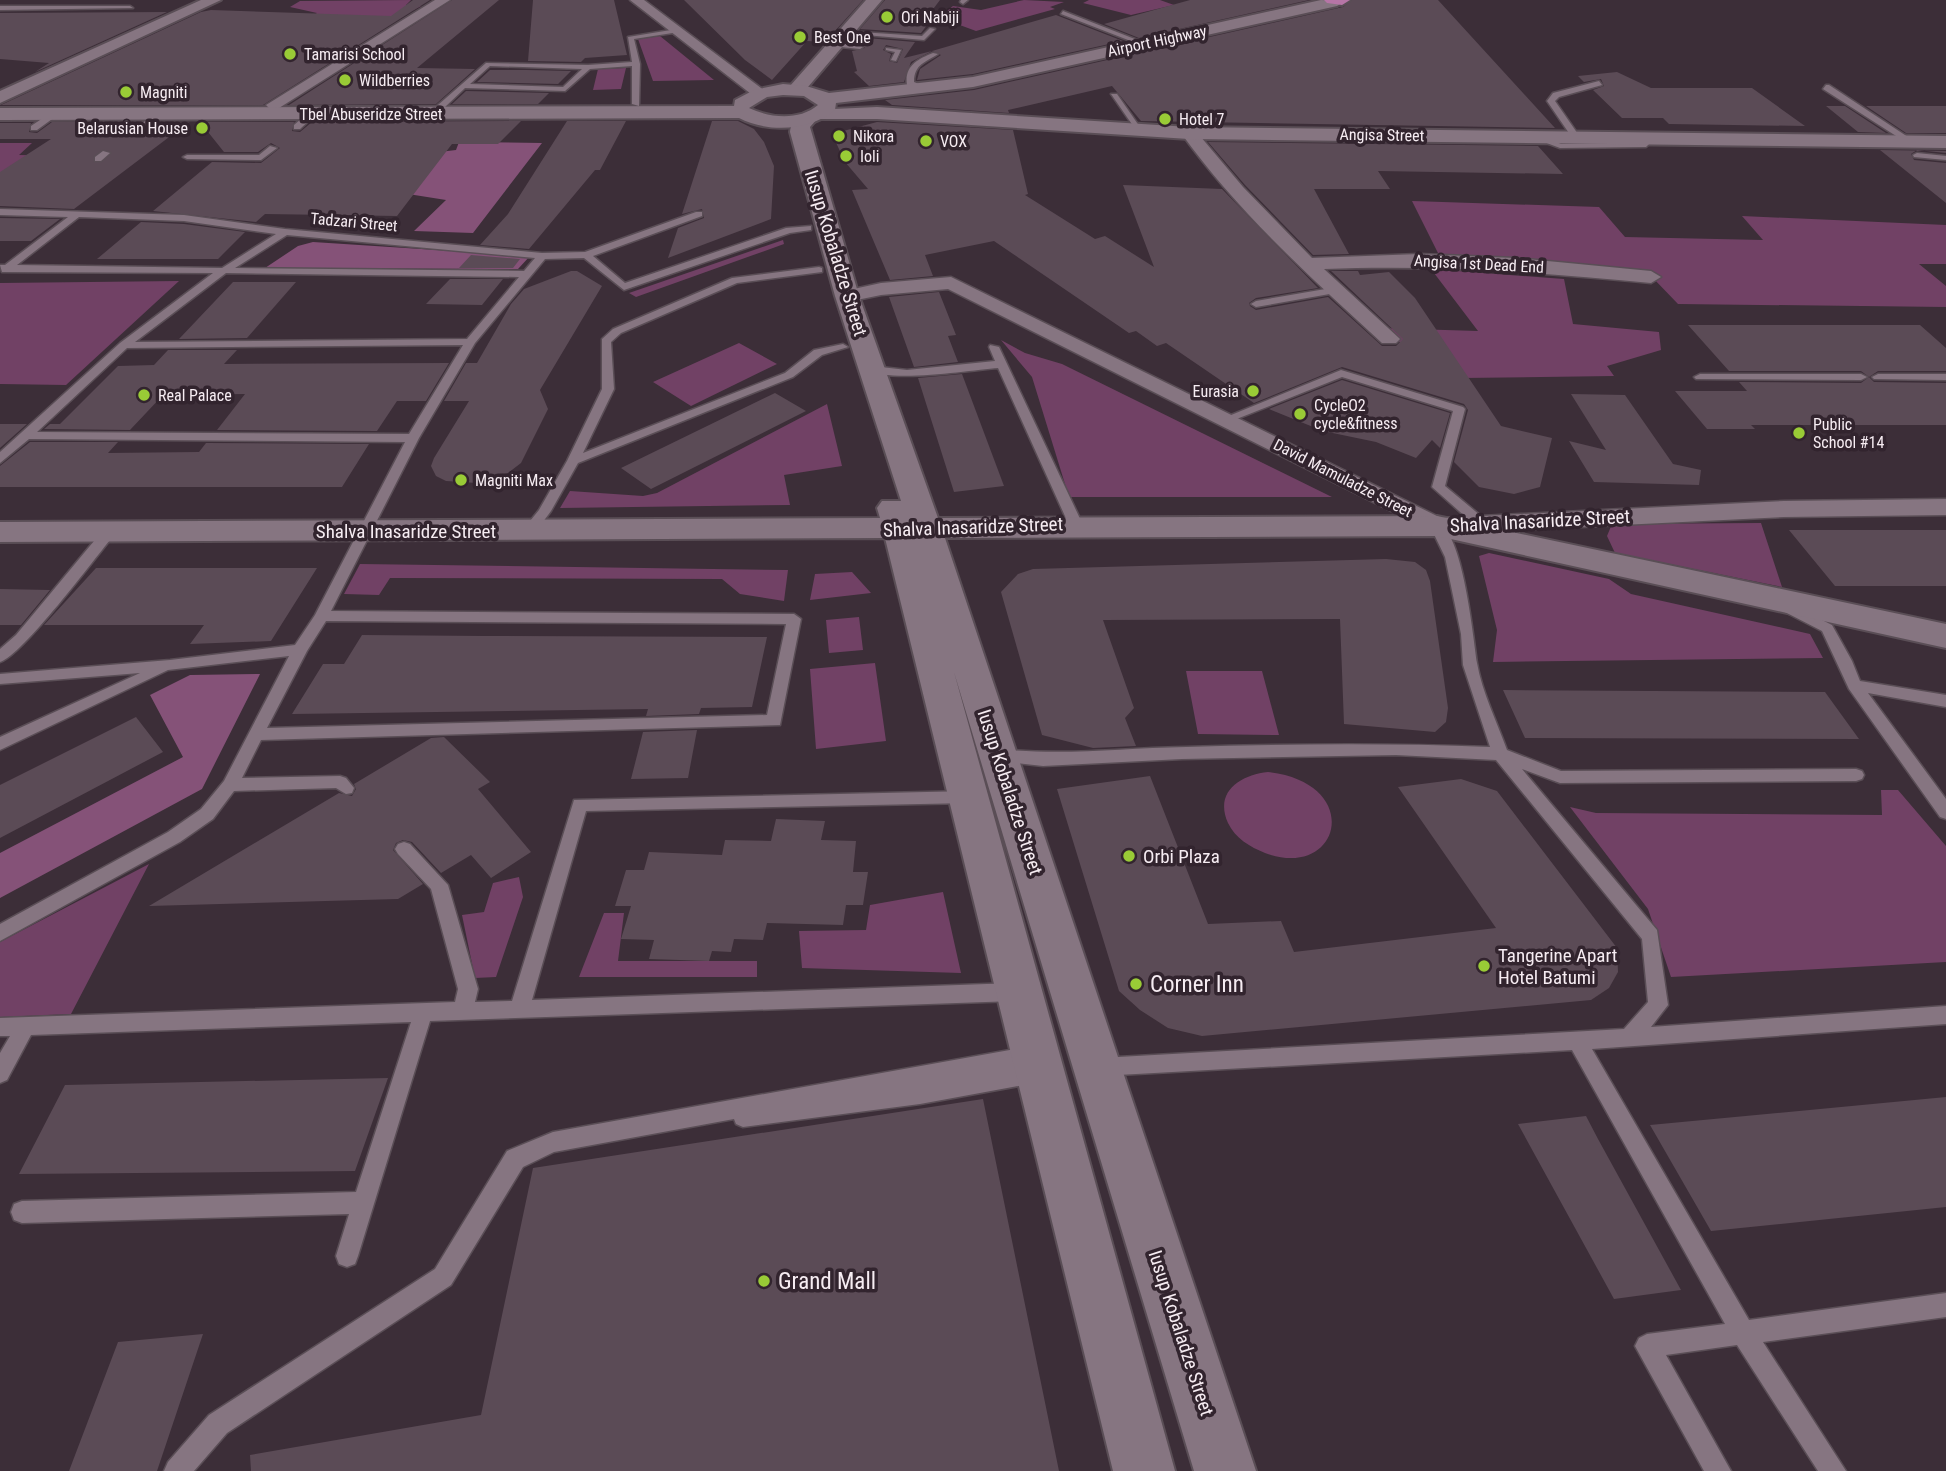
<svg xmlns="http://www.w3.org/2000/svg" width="1946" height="1471" viewBox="0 0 1946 1471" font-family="'Roboto Condensed',sans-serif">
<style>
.green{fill:#714165}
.forest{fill:#855278}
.building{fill:#5b4b56;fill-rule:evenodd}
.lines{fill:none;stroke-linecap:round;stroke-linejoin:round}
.service-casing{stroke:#5a4e56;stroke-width:3}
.minor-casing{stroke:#5a4e56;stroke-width:3}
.tertiary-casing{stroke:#5a4e56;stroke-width:4}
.secondary-casing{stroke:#5a4e56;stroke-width:4}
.primary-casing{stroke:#5a4e56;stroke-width:4}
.service{fill:#867581;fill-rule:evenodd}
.minor{fill:#867581;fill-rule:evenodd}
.tertiary{fill:#867581;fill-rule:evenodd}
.secondary{fill:#867581;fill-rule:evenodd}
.primary{fill:#b675a6;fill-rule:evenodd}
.poi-dot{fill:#99cb36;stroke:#32242e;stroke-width:2.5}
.labels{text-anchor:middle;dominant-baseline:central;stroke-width:7;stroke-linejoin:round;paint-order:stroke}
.far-poi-label{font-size:16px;fill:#f6ecf2;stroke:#32242e;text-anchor:start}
.far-street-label{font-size:16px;fill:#f6ecf2;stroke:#32242e}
.street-label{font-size:19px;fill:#f6ecf2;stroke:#32242e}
.poi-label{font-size:19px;fill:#f6ecf2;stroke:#32242e;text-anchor:start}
.near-poi-label{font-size:23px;fill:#f6ecf2;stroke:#32242e;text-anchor:start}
</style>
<rect width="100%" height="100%" fill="#3c2e38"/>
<path class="green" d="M411 0 406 5 421 6 397 18 287 32 317 13 290 7 300 1Z
M1024 0 1064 2 1050 7 1055 9 976 31 938 17 953 6 981 10Z
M1089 0H1160L1174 5 1131 15 1083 3Z
M660 36 714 80 653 81 638 39Z
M626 68 621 89 593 90 598 69Z
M0 143H32L19 155 73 156 0 179Z
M1412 201 1599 207 1625 237 1763 240 1742 216 1946 225V264H1919L1946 286V307L1678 304 1652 277 1442 261Z
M783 240 784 244 636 297 629 293Z
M1431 269 1564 279 1573 324 1659 332 1661 350 1607 366 1614 376 1462 378 1437 353 1389 339 1379 328 1478 331Z
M179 281 66 385 0 384V283Z
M1001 340 1025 353 1062 364 1332 497H1069L1032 377Z
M739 343 777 364 691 406 653 382Z
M827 404 842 466 784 475 790 505 560 508 570 491 643 496 657 493Z
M1761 523 1782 587 1615 553 1607 536 1612 524Z
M1489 553 1609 579 1631 594 1810 634 1823 658 1493 662 1497 630 1479 556Z
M360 564 788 570 784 601 740 594 722 579 390 578 379 595 344 594Z
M852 572 871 593 810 600 815 574Z
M859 617 863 650 829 653 826 620Z
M875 663 886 741 816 749 810 669Z
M1186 671H1262L1279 735 1198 734Z
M1268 772C1365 783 1341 881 1265 853 1250 847 1235 838 1228 823 1214 792 1240 775 1268 772Z
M1881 790H1898L1946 846V962L1671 977 1648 909 1570 807 1596 813 1882 815Z
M149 864 71 1014 0 1017V942Z
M519 877 523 897 496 977 475 978 462 915 484 912 493 883Z
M943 892 961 973 802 968 799 931 866 930 870 905Z
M604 913H624L618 961H757V977H579Z"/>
<path class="forest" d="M459 142 542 143 473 233 414 231 446 200 345 184 431 153 456 150Z
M313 242 530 256 518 269 265 268 298 246Z
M260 674 202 789 0 898V853L183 757 150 695 190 675Z"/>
<path class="building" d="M413 0H430L263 105H1L201 12 211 10 391 16Z
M452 0H499L417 68 475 69 436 104 289 105Z
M533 0H614L627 55 585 58 581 62 528 61Z
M684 0H863L825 42 807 41 772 80 745 60Z
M885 0H940L921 25H927L921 33 860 29Z
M1190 0H1309L1139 38 1104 24Z
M1352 0H1438L1555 128 1141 121 1112 86 1008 110 1009 113 892 105 885 100 974 90 1343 7Z
M167 12 35 72 49 63 0 59V13Z
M1056 15 1123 41 973 74 917 80 920 69 941 55 932 51Z
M854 37 915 42 904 58 932 51 911 62 904 82 869 86 854 72 857 71 852 51 865 48 861 43 850 42ZM886 45 903 49 897 63 889 61 891 54 883 50Z
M490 70H527L571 71 558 84 477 82Z
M1617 72 1651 88H1752L1805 126 1669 124 1663 118H1622L1593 90 1604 86 1601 79 1584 82 1578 76Z
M466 91 549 93 538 104H452Z
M1826 106H1845L1886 133 1858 132Z
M1866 106H1946V133H1906Z
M521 121 498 144H452L397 216 265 214 256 222 153 211 212 162 261 163 280 148 271 143 258 152H224L200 122H294L292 131 300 132 312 122Z
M567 121H626L600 170H595L529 249 480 245 508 214Z
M712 121H738L754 129 764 142 774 166 771 219 668 258 678 228 704 218 702 209 682 214Z
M52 122H139L136 132 144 133 159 122H189L74 209 0 206V172L51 139H0V123H31L29 132 37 133Z
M877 122 1013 130 1028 194 1025 195 1095 239 1105 236 1154 267 1123 185 1222 189 1318 288 1256 298 1249 303 1250 306 1256 310 1328 297 1382 346H1396L1403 339 1331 271H1358L1360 275 1389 272 1415 298 1501 426 1552 438 1540 487 1514 494 1479 487 1454 462 1468 410 1464 404 1342 367 1254 403 1166 343 1157 346 1136 331 1129 333 994 241 925 255 933 276 890 280 852 190 868 189 845 162 832 134Z
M1208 142 1538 146 1563 174 1378 171 1390 189H1314L1349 254 1313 255 1245 185Z
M1880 150 1946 151V153L1917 150 1911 154 1914 160 1946 163V203Z
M0 218 60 219 31 241H0Z
M141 222 184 224 245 232 218 259H97Z
M471 255 520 259 513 268H459Z
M571 271H577L602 286 540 390 548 409 521 463 508 473 477 483 446 481 436 476 431 466 434 458 469 401H444L466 363H477L511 304 524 289Z
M450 279H503L482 305 426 304Z
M233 282H296L247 338 179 339Z
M939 292 956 335 948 336 958 362 914 367 889 297Z
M1688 325H1920L1946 348V371H1878L1869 377 1861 371H1729Z
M168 350H237L224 364 449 363 426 401H397L377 431 217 430 245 394 163 395 130 430 44 429 50 424H60L118 366 154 365Z
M962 374 1004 486 954 492 918 378Z
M1869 377 1874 382 1946 383V425H1751L1755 429H1707L1675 391H1747L1739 382 1861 383Z
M1342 380 1450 413 1440 448 1432 440 1416 458 1376 442 1323 431 1269 409Z
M775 393 806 411 651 489 621 468Z
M1571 394 1625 395 1673 464 1701 470 1699 485 1594 482 1569 441 1606 450Z
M0 424H27L0 448Z
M30 442H118L108 453 199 452 206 443 369 444 342 487H0V466Z
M1789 530H1946V586H1835Z
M1386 559 1415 562 1426 570 1430 581 1448 708 1446 722 1435 732 1344 724 1340 619 1103 620 1134 708 1125 718 1136 746 1093 748 1042 735 1001 592 1018 574 1033 569Z
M96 568H317L271 641 190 644 204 625H44Z
M0 589 50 590 21 625H0Z
M362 635 485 636 767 637 752 707 701 708 699 714 646 716 648 709 292 714 323 664H344Z
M1503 690 1825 692 1859 739 1525 738Z
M136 717 163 752 0 838V785Z
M697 730 688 778 631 779 643 732Z
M444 737 490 782 478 789 531 852 491 878 471 855 441 873 412 842 403 840 396 843 393 850 423 884 398 899 149 906 339 793 352 796 356 789 354 784 431 738Z
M1150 776 1208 924 1281 921 1294 952 1496 928 1398 787 1461 779 1497 791 1617 948 1618 972 1609 988 1591 1000 1202 1036 1168 1028 1140 1010 1119 991 1057 789Z
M776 819 825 821 821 840 856 841 853 872H868L863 905H846L843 925 767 923 763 940 734 939 731 952 712 951 709 961 649 959 654 940 621 939 631 906H615L626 870H644L649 852 722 855 725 840 771 841Z
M388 1078 355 1171 19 1174 65 1085Z
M1946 1097V1207L1711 1231 1650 1125Z
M983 1099 1059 1471H251L250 1455 481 1415 533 1168Z
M1586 1116 1598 1139 1681 1290 1614 1299 1518 1124Z
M203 1334 157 1471H69L118 1342Z"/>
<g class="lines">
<defs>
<path id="service" d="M961 0H968L963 4 960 2Z
M0 6H130L133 8 0 10Z
M1063 11 1145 43 1146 44 1141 45 1061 14Z
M930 28 935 29 924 40 841 33 844 31 922 36Z
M677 29 679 32 634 39 640 64 639 106 632 104V66L590 69 565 91 465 88 445 107 438 105 486 63 588 65 632 62 628 37ZM490 66 582 69 563 87 470 84Z
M833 43 860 45 863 47 860 49 831 46Z
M886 48 901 50 896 61 891 60 895 52 886 50Z
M933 53 938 54C926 62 914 64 914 82L926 87V91L907 85C904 66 918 59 933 53Z
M1599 81 1602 85 1559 97 1555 101 1580 137 1573 139 1547 101 1553 93Z
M1826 85H1829L1914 141 1907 143 1823 89Z
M1111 94H1117L1144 133H1138Z
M52 112 59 114 37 130H31V126Z
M158 112 165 114 144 130H138V126Z
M308 113 315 115 300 129H294V125Z
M1539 135 1561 144 1644 143 1648 136 1655 138 1646 147 1560 148 1536 139Z
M270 146 277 148 261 160 187 159 183 157 187 155H259Z
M103 151 110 153 101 161H95V157Z
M1917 153 1946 156V160L1914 157 1913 155Z
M0 209 184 215 285 229 542 253 585 252 696 212H702V216L593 256 625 283 786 228 811 226V230L790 233 624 290 584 258 545 259 475 343 419 438 331 611 794 614 801 619 780 725 261 740 242 778 340 776 346 778 354 788 352 793 346 794 336 788 234 791 213 819 180 842 0 941V924L168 832 201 809 224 781 289 656 168 670 0 750V737L140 673 0 684V674L170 660 295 645 315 615 405 442 29 439 0 463V452L120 343 213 273 2 272 0 265H5L68 217 0 215ZM79 217 184 221 276 234 222 268 17 265ZM287 235 535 258 524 271 235 268ZM226 273 519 277 467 339 135 342ZM463 345 409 434 37 432 127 348ZM326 621 786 624 767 715 267 728 307 651Z
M819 267 822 268V272L737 283 621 333 611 342 614 389 583 453 785 373 814 350 843 344 848 347 822 355 793 377 578 463 551 511 534 534H524L522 531 539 510 567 461 602 389V339L613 329 732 278Z
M1337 287 1342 290 1341 292 1256 307 1251 304 1256 301Z
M990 345 999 347 1083 525 1081 528H1071L1069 525 998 368C970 370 888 384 867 369L872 366 907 370 995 361 989 347Z
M1341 370 1463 407 1465 409 1445 486 1487 521V527H1477L1432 487 1453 411 1342 377 1229 422H1221L1219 420Z
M1700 374H1861L1867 377 1861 380 1696 379 1694 377Z
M1878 374H1946V380L1874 379 1872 377Z
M1437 522C1463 531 1473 637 1477 663 1482 692 1497 722 1507 750L1561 771 1856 769 1862 771 1864 775 1862 779 1856 781 1560 783 1522 769 1657 930 1668 1005 1651 1027 1946 1006V1024L1592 1049 1749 1320 1946 1293V1317L1763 1342 1846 1471H1818L1737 1345 1666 1355 1731 1471H1704L1635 1346 1639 1338 1647 1334 1725 1324 1572 1050 1100 1076 1093 1074 1090 1067 1093 1060 1100 1058 1624 1029 1648 1002 1642 939 1496 760 1396 755 1182 759 1043 766 999 761 993 759 991 755 993 751 999 749C1063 756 1122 748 1186 747 1287 744 1388 743 1490 747L1463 665 1461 634 1445 557 1430 526Z
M109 528 116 532 114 535C95 558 22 656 0 662V649L16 635 104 529Z
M1788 603 1832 625 1852 661 1860 681 1946 695V707L1868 693 1946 799V819L1940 817 1849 689 1822 631 1783 611 1781 608 1783 605Z
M970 791 976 792 978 797 976 802 970 803 586 811 532 1000 1015 983 1022 986 1025 992 1022 998 1015 1001 430 1021 358 1256 355 1264 347 1267 339 1264 336 1256 349 1214 22 1223 14 1220 11 1212 14 1204 22 1201 356 1192 411 1022 31 1035 7 1080 0 1083V1053L10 1036H0V1018L455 1002 458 989 431 889 398 854 395 849 398 844 404 842 410 844 448 885 478 989 475 1002 512 1001 574 800Z
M1032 1046 1039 1048 1042 1055 1039 1062 1034 1064 1042 1066 1045 1073 1042 1080 1035 1083 920 1104 743 1127 736 1124 734 1119 554 1152 523 1167 451 1285 227 1433 194 1471H164L168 1462 209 1415 435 1269 507 1151 553 1132Z"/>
<path id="minor" d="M435 0H450L279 108H269L266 105Z
M630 0H644L765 91V97H755Z
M1189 128 1195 130 1243 187 1312 258 1419 254 1515 258 1651 271 1661 277 1651 283C1538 272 1437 265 1324 269L1400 339 1396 343H1382C1311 278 1238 212 1181 133Z
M951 277 1441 518 1784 501 1946 499V515L1784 517 1437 534 948 289 881 295 847 302 837 296 840 292 881 283Z"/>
<path id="tertiary" d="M201 0H221L0 103V91Z
M866 0H882L802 94H790L787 90 790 86Z
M877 107 1189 127 1946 136V148L1189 139 877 119H817L810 127 859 296 938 518 1437 516 1946 624V648L1437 536 945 538 1256 1471H1194L954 672 1175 1471H1113L885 538 0 542V522L880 518 877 508 882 501H901L835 296 790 132C791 119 803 114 812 110Z"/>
<path id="secondary" d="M1321 0 1345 1 1337 6 973 87 836 103 835 110C810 131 768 133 739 118L0 120V108L734 106 735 100 754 90 783 84 806 86 829 93 973 77ZM783 95 804 96 818 105C799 121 770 118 749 108L767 97Z"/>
<path id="primary" d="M1324 0H1350L1342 5 1327 3Z"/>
</defs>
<use href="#service" class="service-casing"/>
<use href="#minor" class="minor-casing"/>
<use href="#tertiary" class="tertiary-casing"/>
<use href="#secondary" class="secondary-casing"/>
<use href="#primary" class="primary-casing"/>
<use href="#service" class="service"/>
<use href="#minor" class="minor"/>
<use href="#tertiary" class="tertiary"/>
<use href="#secondary" class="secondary"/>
<use href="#primary" class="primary"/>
</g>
<g class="poi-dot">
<circle cx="887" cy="17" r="7"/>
<circle cx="800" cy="37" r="7"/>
<circle cx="290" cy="54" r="7"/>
<circle cx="345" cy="80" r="7"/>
<circle cx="126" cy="92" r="7"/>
<circle cx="1165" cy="119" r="7"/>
<circle cx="202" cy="128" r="7"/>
<circle cx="839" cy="136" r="7"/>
<circle cx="926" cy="141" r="7"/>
<circle cx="846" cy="156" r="7"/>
<circle cx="1253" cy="391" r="7"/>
<circle cx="144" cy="395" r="7"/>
<circle cx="1300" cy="414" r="7"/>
<circle cx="1799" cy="433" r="7"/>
<circle cx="461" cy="480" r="7"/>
<circle cx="1129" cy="856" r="7"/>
<circle cx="1484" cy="966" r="7"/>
<circle cx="1136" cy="984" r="7"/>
<circle cx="764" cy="1281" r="7"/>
</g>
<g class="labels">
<g class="far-poi-label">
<text x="901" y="17">Ori Nabiji</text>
<text x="814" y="37">Best One</text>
<text x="304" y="54">Tamarisi School</text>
<text x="359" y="80">Wildberries</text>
<text x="140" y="92">Magniti</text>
<text x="1179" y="119">Hotel 7</text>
<text x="188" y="128" text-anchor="end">Belarusian House</text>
<text x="853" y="136">Nikora</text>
<text x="940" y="141">VOX</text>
<text x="860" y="156">Ioli</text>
<text x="1239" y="391" text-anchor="end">Eurasia</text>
<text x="158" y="395">Real Palace</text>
<text x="1314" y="405">CycleO2<tspan x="1314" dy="18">cycle&amp;fitness</tspan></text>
<text x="1813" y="424">Public<tspan x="1813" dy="18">School #14</tspan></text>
<text x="475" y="480">Magniti Max</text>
</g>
<g class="far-street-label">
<text transform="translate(1157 41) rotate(-12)">Airport Highway</text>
<text x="371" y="114">Tbel Abuseridze Street</text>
<text transform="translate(1382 135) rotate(1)">Angisa Street</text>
<text transform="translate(354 222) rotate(5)">Tadzari Street</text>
<text transform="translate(1479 264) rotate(3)">Angisa 1st Dead End</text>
<text transform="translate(1343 478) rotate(27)">David Mamuladze Street</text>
</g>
<g class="street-label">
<text transform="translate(836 253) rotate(73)">Iusup Kobaladze Street</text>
<text transform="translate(1540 521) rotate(-3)">Shalva Inasaridze Street</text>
<text transform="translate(973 527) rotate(-2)">Shalva Inasaridze Street</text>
<text x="406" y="531">Shalva Inasaridze Street</text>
<text transform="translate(1010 792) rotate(72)">Iusup Kobaladze Street</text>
<text transform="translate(1181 1333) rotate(72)">Iusup Kobaladze Street</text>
</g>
<g class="poi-label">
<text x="1143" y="856">Orbi Plaza</text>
<text x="1498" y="955">Tangerine Apart<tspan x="1498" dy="22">Hotel Batumi</tspan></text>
</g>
<g class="near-poi-label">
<text x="1150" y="984">Corner Inn</text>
<text x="778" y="1281">Grand Mall</text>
</g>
</g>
</svg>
